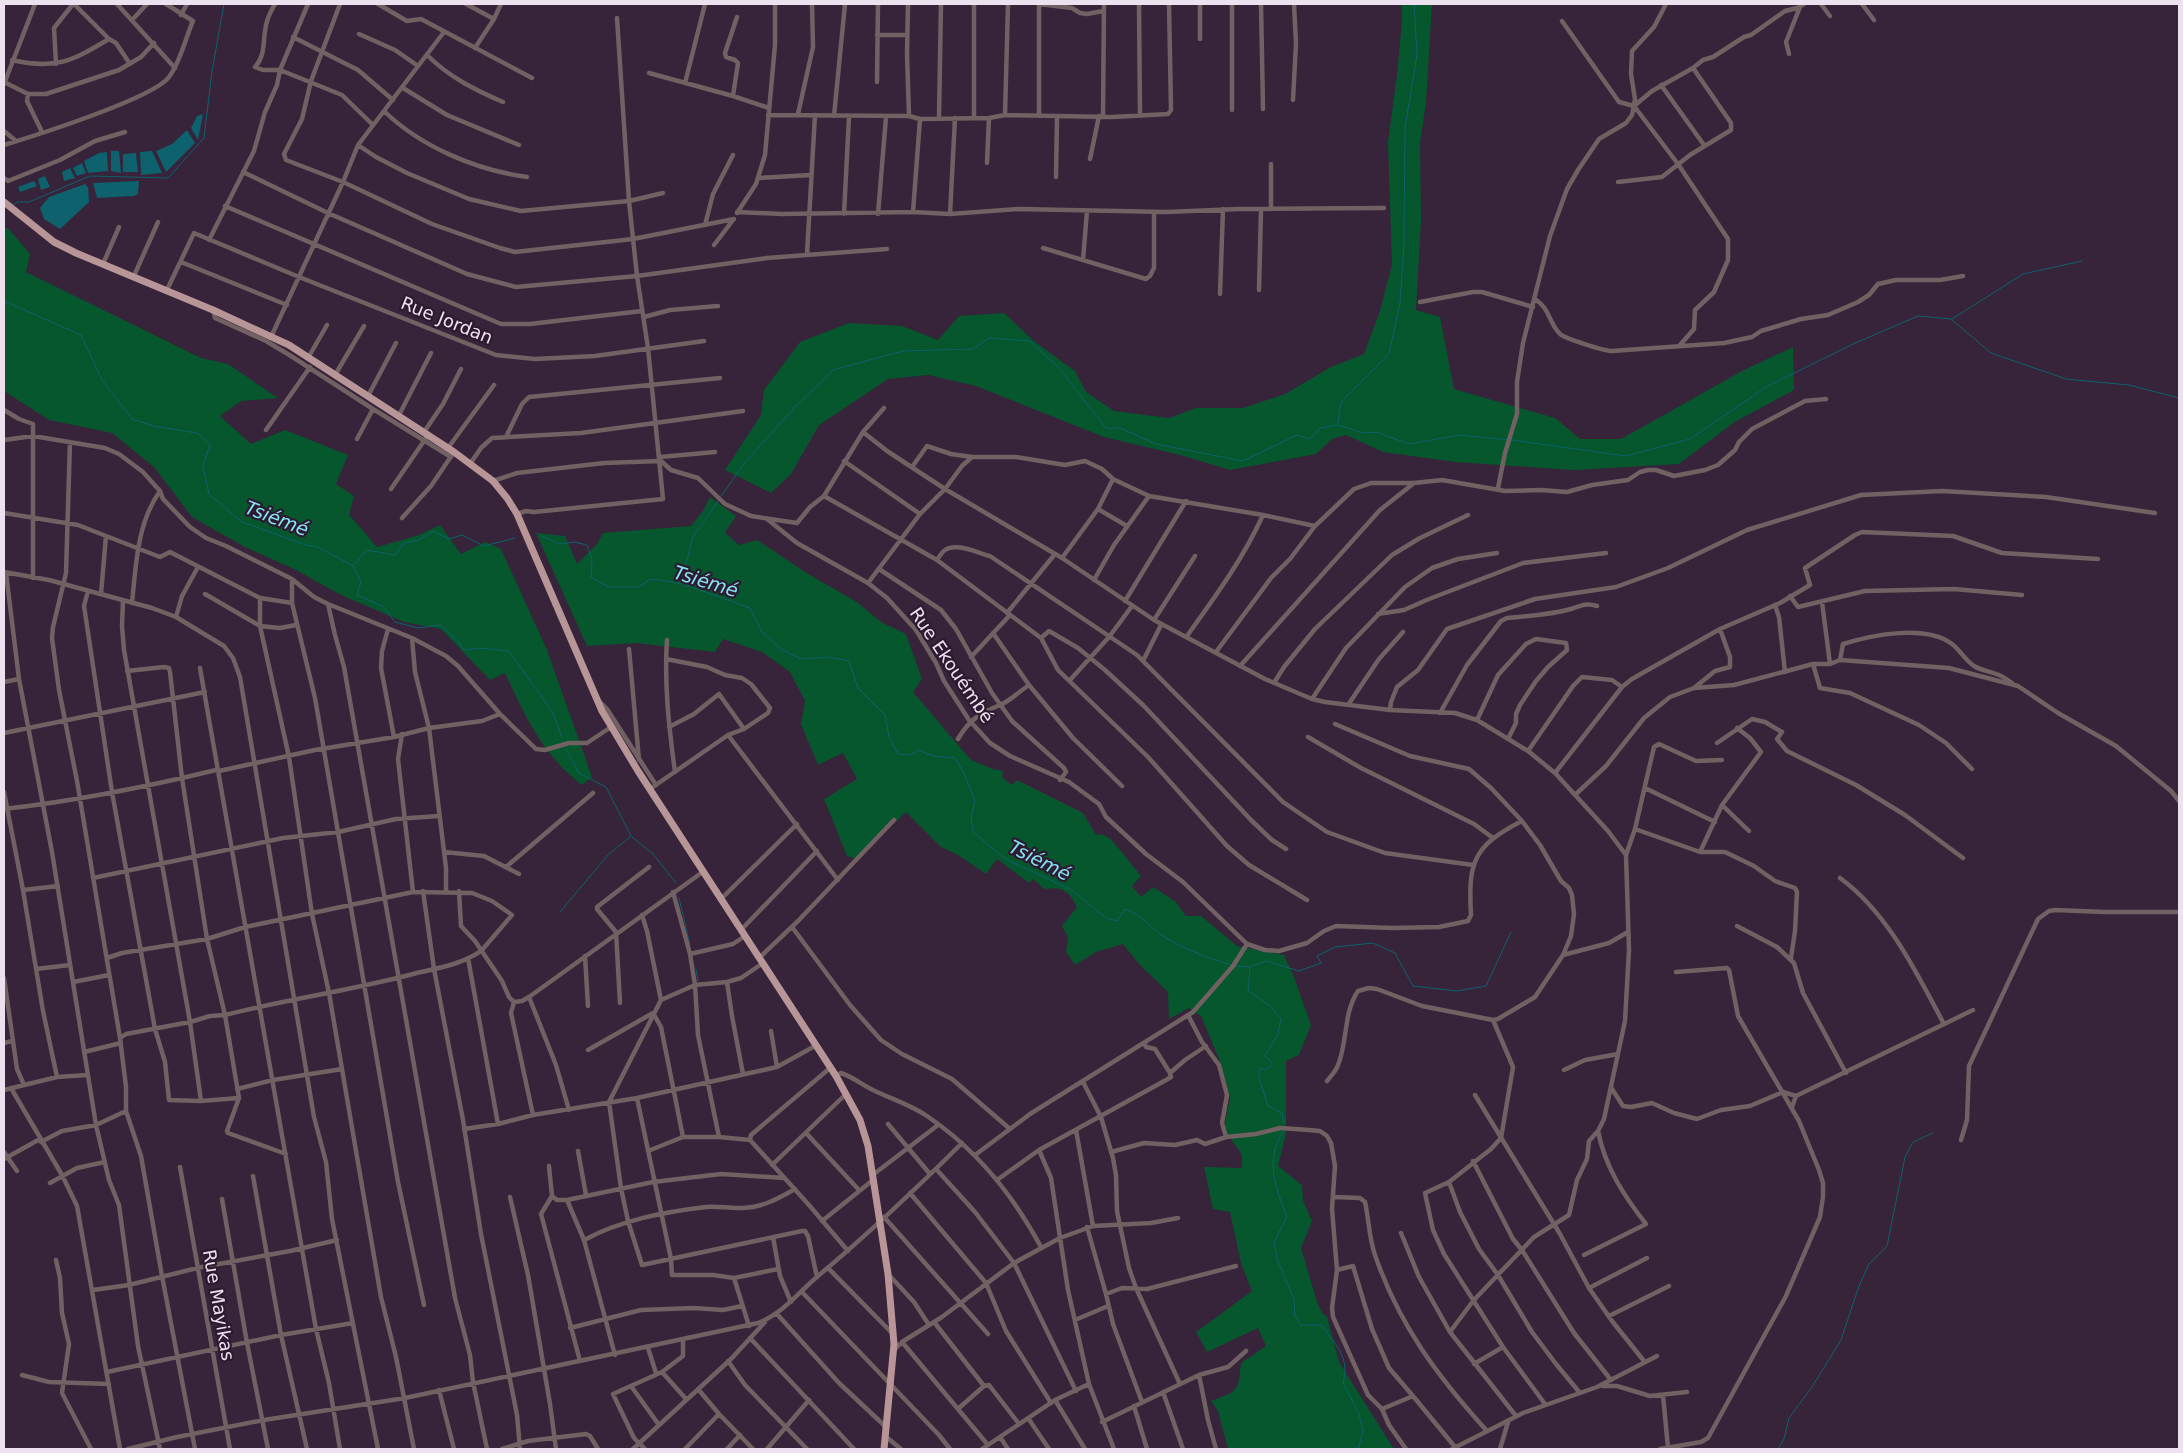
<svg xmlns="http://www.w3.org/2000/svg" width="2183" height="1453" viewBox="0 0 2183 1453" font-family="'DejaVu Sans',sans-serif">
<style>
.green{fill:#06572e}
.water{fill:#0d626d}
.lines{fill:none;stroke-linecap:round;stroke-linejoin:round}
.stream{stroke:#0d626d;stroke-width:1}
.street{stroke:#726162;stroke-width:4.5}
.primary{stroke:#b89698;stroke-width:7}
.labels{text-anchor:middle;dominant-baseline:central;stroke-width:4.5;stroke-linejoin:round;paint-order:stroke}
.street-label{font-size:18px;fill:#ede0ef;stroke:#2d1a30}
.water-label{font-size:19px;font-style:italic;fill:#85e4f4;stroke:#2d1a30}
</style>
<rect width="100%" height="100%" fill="#37233a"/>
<path class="green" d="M1402 4H1432L1426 102 1420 143 1421 220 1416 310 1440 317 1454 389 1555 418 1580 439H1621L1742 371 1793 347 1794 390 1733 423 1679 464 1574 470 1455 462 1383 452 1346 435 1332 439 1316 454 1230 470 1184 456 1104 437 976 386 928 375 888 379 819 425 791 474 771 493 725 470 761 415 764 390 800 342 849 323 902 326 938 340 959 316 1004 313 1035 342 1075 371 1086 392 1114 411 1169 418 1196 408H1243L1285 394 1331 367 1364 354 1380 311 1392 264 1388 142 1397 75 1402 21Z
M4 227 9 229 30 254 26 272 201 358 228 364 278 398 241 401 220 416 251 444 285 430 348 455 336 484 354 496 349 515 377 547 419 535 440 525 461 554 485 542 501 549 547 650 592 777 582 785C542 754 526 718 505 673L490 680 441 629 404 622 341 595 294 569 245 547 192 517 154 467 112 433 49 420 4 391Z
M710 497 736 516 725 533 739 545 757 540 808 574 857 602 881 622 906 634 922 679 913 692 971 760 993 769 1003 771 1002 777 1012 785 1017 780 1083 813 1096 835 1101 834 1111 839 1141 876 1132 886 1141 897 1153 887 1176 902 1186 916H1201L1237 946 1284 955 1294 977 1311 1025 1299 1055 1286 1061V1134L1278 1166 1302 1185 1303 1201 1312 1221 1301 1248 1317 1302 1322 1313 1327 1317 1339 1362 1394 1449H1228L1218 1411 1211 1401C1238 1391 1238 1392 1241 1363L1266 1346 1258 1328 1207 1352 1196 1332 1252 1291 1241 1263 1230 1212 1213 1209 1204 1167 1242 1168V1155L1224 1129 1230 1097 1219 1059 1201 1016 1189 1008 1169 1019 1168 992 1139 964 1123 944 1096 952 1075 965 1066 952 1068 937 1062 926 1077 907C1069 891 1062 886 1044 889L1033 879 1029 883 997 859 986 874 958 855 941 847 906 812 856 859 847 856 824 799 857 779 843 753 818 765 801 724 805 701 790 672 762 652 723 639 715 652 636 643 587 646 536 533 565 536 577 564 597 544 603 533 691 526 703 511Z"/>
<path class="water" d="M203 114 198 140 191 128 197 116Z
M187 130 195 143 166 172 156 151 172 144Z
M111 151H119L121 173 111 171Z
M152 151 162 173 141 175 140 152Z
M107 152 108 171 88 173 84 161 99 153Z
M136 153 138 172H123V154Z
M82 163 86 173 77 176 73 168Z
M70 168 75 178 64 181 62 172Z
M45 176 50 187 41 190 38 179Z
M34 181 37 186 20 192 18 187Z
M139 181 138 194 134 196 97 198 93 183Z
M85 184 88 187 89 202 60 229 44 219 40 208 49 197Z"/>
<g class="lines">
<path class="stream" d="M12 205 18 202H29L90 176 168 178 204 138 212 71 224 4
M4 301 81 335 102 380 132 419 153 426 197 433 210 444 203 466 209 494 242 522 306 545 318 547 353 566 367 550 395 555 404 543 419 540 433 531 449 539 462 535 484 546 515 538
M1952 319 2023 274 2082 261
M1338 423 1341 402 1389 354 1400 303 1404 243 1405 128 1417 55 1414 4
M1512 440 1626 456 1690 439 1766 387 1853 344 1918 316 1951 319 1991 353 2066 379 2129 385 2179 398
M720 498 743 465 793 409 833 370 903 351 973 349 989 338 1030 341 1059 368 1106 428H1120L1156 444 1243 461 1297 435 1310 439 1320 428 1338 425 1364 433 1376 432 1409 444 1460 435 1508 440
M541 536 560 544 574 542 587 545 592 559 591 577 609 587H638L651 579 681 583 750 608 762 632 781 649 801 659 828 657 849 661 858 688 885 715 889 737 898 754 911 755 918 750 933 756 955 758 964 773 975 801 971 818 973 832 1005 859 1070 889 1106 918 1117 921 1125 909C1142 914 1152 930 1166 938 1186 950 1209 958 1231 965
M353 566 361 582 357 595 384 607 395 622 418 628 441 625 458 641 464 650 479 648 509 651 553 713 562 738
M681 583 693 537 718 501
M632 837 653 854 676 883
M679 898 690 945
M560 912 608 855 631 836 606 787 579 773 566 749
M1235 966 1250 967 1248 991 1269 1005 1281 1019 1278 1034 1265 1056 1273 1064 1268 1069H1259V1078L1268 1106 1282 1113 1284 1123
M1251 966 1267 961 1299 971 1321 963 1317 956 1335 947 1373 943 1395 953 1413 986 1457 991 1486 986 1511 932
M696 969 698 981
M1283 1132C1264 1160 1276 1189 1287 1217L1274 1242 1277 1259 1294 1299 1295 1316 1301 1325H1321C1336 1345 1350 1357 1343 1383L1359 1414 1363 1431 1358 1449
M1778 1449 1784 1439 1789 1418 1812 1387 1841 1340 1859 1286 1869 1264 1887 1246 1905 1157 1913 1142 1933 1133"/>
<path class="street" d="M74 4 109 39 116 43 130 64
M117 4 175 68
M275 4C270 12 266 22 265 31 263 44 265 56 255 67L263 70H280L342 95 373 125
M340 4 311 81 302 119 284 154 286 160 343 182 432 224 500 248 515 252 633 239 734 219
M378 4 407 21 421 19 532 78
M466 4 494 19
M908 4 907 54 909 116
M1039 4V115
M1039 4 1072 8 1080 13 1087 14 1103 11
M1139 4 1140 115
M1200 4V39
M1232 4V110
M1261 4 1263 109
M1821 4 1830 16
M1862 4 1874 20
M181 15 187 4
M132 20 147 4
M1562 21 1619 102 1634 106 1678 164 1728 239V260L1714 292 1695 310 1694 329 1680 345
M359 34 395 50 418 66
M877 35H907
M293 37 358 70 393 100
M475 48 494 19 501 4
M1789 54 1786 42 1800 7
M427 55C449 77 475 90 503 102
M12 60C56 70 72 61 109 39
M56 64 54 28 73 4
M649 73 733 96 769 108
M4 82 28 94H46L119 70 141 57 154 43
M877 82 878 4
M685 83 705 4
M4 84 35 4
M1661 85 1704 145
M403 88 447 115 519 145
M28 94 27 101 42 132
M733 96 738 63 735 60 726 57 725 53 737 17
M1293 100 1296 43 1294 4
M1634 105 1635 99 1631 74 1632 51 1654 27 1666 4
M384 111C421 147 476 170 527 177
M798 114 813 47 812 4
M768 115 909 116 920 119 989 118 1005 115 1112 117 1168 114 1171 110 1169 4
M1005 115 1008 4
M834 116 845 4
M1103 116 1104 4
M939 117 941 4
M974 118V4
M4 131 16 141
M4 145C34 136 154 98 169 77 181 61 185 39 193 21L166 4
M358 145 376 157 407 173 469 199 521 211 629 201 663 193
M1090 159 1099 116
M987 163 989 118
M1271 164V209
M243 172 328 213 467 274 516 287 637 276 767 258 887 249
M1056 177 1057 117
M4 178 8 181 13 179 60 160 95 141 125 132
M758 178 811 175
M1618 182 1662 177 1690 155 1731 130V123L1693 68
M225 206 501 324H530L642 311
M737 212 782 214 913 212 950 214 1019 209 1166 212 1239 209 1384 208
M913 212 920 119
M737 213 756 184 765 155 775 45V4
M844 214 849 117
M878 214 886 117
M950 214 955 118
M705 225 713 194 733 155
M209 240 254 151 265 112 277 85 280 70 308 4
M714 245 733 220
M1043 248 1146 279 1150 276 1154 268V212
M807 254 815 115
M1083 260 1087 211
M181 262 287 305
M103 264 119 227
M133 278 158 222
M1259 290 1261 209
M166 292 194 233 299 277 496 355 535 359 595 356 704 341
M1220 294 1223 209
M1535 299C1551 310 1548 322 1560 334 1566 339 1604 351 1612 351L1724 343 1752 337 1761 331 1801 319 1828 315 1858 302 1869 295 1878 284 1896 280H1940L1963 276
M1420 302 1473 292H1482L1533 307
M213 310 215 318 266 341 291 356 373 409 451 457
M644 317 670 310 718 306
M271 337 343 182 358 145 444 32
M308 358 327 325
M335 375 364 326
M368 396 396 343
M4 410 19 419 33 424V578
M398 417 431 353
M266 430 310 367
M424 432 443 404 461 369
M863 432 887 451 945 489 1062 558 1154 620 1265 679 1312 699 1325 702 1390 710 1455 713 1477 720 1528 751 1555 773 1608 831 1626 855
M506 437 522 404 529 397 720 378
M357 439 373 409
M4 440 33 436 105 448 119 454 143 472 160 491 163 499 190 527 206 538 226 546 292 579 314 597 328 604 412 638 446 656 458 666 500 714 536 749 545 750 569 743H587L611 727
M70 442 66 573 53 627 52 638 59 690 77 781 120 1038 126 1087V1111L141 1156 162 1276 195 1449
M448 448 494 385
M660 457 715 452
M844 461 920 514
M470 464 481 448 492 438 581 433 743 411
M912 467 927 446 951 454 972 457H1016L1065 465 1085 461 1102 469 1113 479 1149 496 1263 515 1315 526
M493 481 517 473 604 463 661 461 671 470 698 478 725 504 751 516 797 523 810 507 824 496 863 432 884 408
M1498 488 1505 453 1517 414V382L1523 343 1550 236 1567 189 1578 170 1599 139 1626 123 1632 115 1634 106 1652 91 1693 68 1703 60 1713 57 1744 37 1751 35 1785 11 1797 8 1804 4
M391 489 426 438
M824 496 937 560 1041 638 1049 631 1078 648 1105 670 1144 706 1251 820 1272 840 1286 849
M1098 509 1127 526
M4 513 78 525 160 557 170 552 260 598 292 603
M517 514 526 511 534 512 663 499 648 348 637 276 629 201 617 18
M402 518 431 486 452 455
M767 519 797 543 868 583 887 598 916 630 936 663 944 681 969 720 990 743 1010 756 1069 782 1099 804 1106 817 1146 854 1183 882 1247 944 1265 950 1279 951 1307 943 1324 931 1336 926 1392 928 1439 927 1468 921 1471 915C1468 862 1473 846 1522 821
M1062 558 1098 509 1113 479
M937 560C939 557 942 552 945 550 957 542 977 553 990 556L1137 655 1283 802 1327 832 1385 853 1473 865
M879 569 941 610 956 629 992 693 1012 721 1064 768 1066 772 1060 780
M4 572 49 580 152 608 176 617 224 646 233 658 240 677 314 1117 326 1162 332 1219 378 1449
M6 573 19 679 52 852 96 1125 109 1180 119 1205 138 1346 160 1449
M292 579V603L315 698 398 1182 424 1305
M1094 580 1114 545 1149 496
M868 583 920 514 945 489 962 466 972 457
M88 591 84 606 112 792 155 1029 165 1062 169 1100 201 1101 239 1098
M101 594 106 536
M205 594 260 626 280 628 296 625
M1790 596 1798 607 1865 591 1954 589 2022 595
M260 598V626L289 757 312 914 329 993 381 1297 396 1357 414 1449
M123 600 122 626 124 650 190 1022 201 1101
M1125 601 1186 501
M1822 602 1830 664
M132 603C136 565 137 523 160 491
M328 604 335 635 344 667 455 1298 470 1355 473 1382 487 1449
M1775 605 1779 617 1785 672
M1007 613 1055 554
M1378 614 1404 610 1429 599 1523 563 1606 553
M176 617 182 596 198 567
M1154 620 1195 556
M388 629 382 651 381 668 394 737
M993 633 1029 685 1073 738 1122 786
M1187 636C1215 597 1243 559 1263 515
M412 638 415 672 429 728 446 868V892
M1041 638 1058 670 1148 757 1227 846 1249 865 1307 900
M667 640C664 684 669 728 675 772
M629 649 639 760
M1216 652 1271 578 1290 559 1315 526 1354 489 1371 483H1414
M971 657 1010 615
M1840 660 1843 644C1872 635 1926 624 1952 644 1960 650 1965 660 1974 666 1982 671 1990 671 1999 675 2004 677 2008 680 2012 683
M1143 661 1161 625
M1813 664 1820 688 1850 693 1919 725 1946 743 1972 769
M1240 666 1380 510 1414 483 1442 480 1505 491 1541 490 1567 492 1592 485 1628 480 1640 472 1648 470H1656L1674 476 1705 470 1718 465 1735 450 1739 442 1752 429 1805 401 1826 399
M200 668 316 1329 329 1383 340 1449
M127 671 164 667 169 668 170 672 182 778 207 939 225 1015 239 1098 227 1131 228 1133 286 1154
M1070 680 1109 637 1132 606
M4 682 19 679
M1274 683 1284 667 1315 629 1392 555 1420 538 1468 515
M1694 688 1715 671 1730 667V657L1720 629
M1312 699 1346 648 1405 587 1432 568 1458 559 1497 553
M599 701 607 709 656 785
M1348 705 1379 659 1403 632
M1390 710 1391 702 1397 687 1418 670 1447 629 1535 599 1616 587 1668 568 1747 530 1861 495 1942 491 2046 497 2155 513
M1440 713 1467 665 1501 621 1507 618C1526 616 1548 615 1567 610 1579 607 1584 602 1597 606
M1477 720 1498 675 1526 644 1536 639 1566 643 1567 650 1548 667 1536 681 1520 705 1516 714V723L1508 739
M669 727 694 714 719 694 744 729
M4 733 205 692
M402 734 398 759 413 892
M728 735 838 880
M1308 737 1361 768 1474 824 1493 838
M958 739C969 720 980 713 1000 705 1010 701 1020 691 1029 685
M1717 743 1752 719 1765 722 1782 732 1777 739 1787 751 1856 785 1905 815 1963 858
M1528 751 1573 686 1582 677 1612 680 1622 687
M1555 773 1622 687 1632 679 1720 629 1780 603 1810 585 1805 568 1855 535 1862 532 1953 536 2002 553 2098 559
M1645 788 1715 822
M650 789 728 735 744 729 768 713 770 708 751 684 742 678 725 675 707 667 666 659
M4 792 23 890 43 1011 57 1077
M1576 794 1606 766 1644 718 1670 697 1694 688 1734 685 1813 664H1830L1840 660 1949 668 2018 686 2058 713 2116 746 2171 791 2179 801
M1722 805 1749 831
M4 809C75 801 146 787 216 770L219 771 315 750 394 737 429 728 482 721 500 714
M1635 829 1700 852H1725L1754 866 1775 881 1795 888 1797 892 1795 931 1791 958
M444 852 484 856 519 874
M1700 852 1722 805 1761 752 1750 738 1737 728
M506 867 593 793
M93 878 283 838 338 832 396 819 439 816
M1840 878C1888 913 1916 972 1944 1024
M23 890 58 886
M423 891 434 969 463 1120 481 1234 517 1415 520 1449
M459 891 461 926 475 941 502 981 509 997 514 1002
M673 892 690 954 695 985 698 1035 719 1137 750 1140
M721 899 797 824
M642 915 647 931 661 1000
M1737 926 1777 947 1794 963 1803 993 1846 1073
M792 927 850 1005 881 1040 902 1054 952 1079 1010 1129
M741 930 817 851
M690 954 733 944 745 936
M1563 955 1609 943 1628 932
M585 956 588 1006
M107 958 122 953 207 939 245 927 413 892 472 893 492 901 512 915 482 950C464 964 438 968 417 973 354 990 288 999 225 1015L210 1016 190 1022 126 1034 120 1038
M468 958 498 1124
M759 958 798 921 894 820
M763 963 741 978 727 982 695 985 661 1000 609 1102 621 1188 628 1221 642 1265 802 1231H805L808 1236 817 1277
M36 969 70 965
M4 978 17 1069 24 1085
M73 982 109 975
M727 982 732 1016 743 1074
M529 997 556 1065 569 1110
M514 1002 522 1001 529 997 704 871
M514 1002 511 1013 533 1115
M620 1003 616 932 597 909V907L649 867
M1188 1015 1202 1042 1219 1065 1227 1095 1222 1123 1226 1137
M1493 1020 1513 1067 1501 1138 1491 1149 1449 1182 1425 1193 1433 1230 1444 1254 1503 1347 1545 1404
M771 1031 777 1067
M4 1043 12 1041
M1144 1043 1146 1047 1155 1049 1170 1073
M588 1050 653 1013 661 1027 683 1137
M84 1052 121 1043
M830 1068 751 1135 750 1140 809 1205 848 1251
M1564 1070 1585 1060 1618 1054
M836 1076 841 1073C853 1077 864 1086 875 1091 892 1099 911 1105 927 1116 976 1149 1013 1195 1041 1247
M1327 1081C1331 1076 1336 1071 1338 1065 1348 1041 1343 1013 1358 991L1369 988 1377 989 1422 1006 1493 1020 1498 1019 1535 997 1563 955 1571 936 1574 914 1572 895 1569 888 1561 881 1540 845 1522 821 1491 788 1469 769 1410 756 1335 724
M1083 1082 1101 1117 1113 1158 1116 1175 1117 1211 1129 1268 1136 1288 1180 1384
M11 1088 62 1175 77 1206 120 1449
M237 1089 273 1080 342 1069
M1612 1089 1623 1106 1631 1107 1652 1103 1674 1113 1697 1119 1721 1110 1750 1106 1783 1092 1796 1096
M4 1090 57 1077 87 1075
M1475 1095 1560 1234 1589 1288 1612 1321 1644 1361
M637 1098 671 1259 672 1275H713L734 1278 778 1269
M1792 1107 1796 1096 1973 1010
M888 1124 930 1174
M464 1129 498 1124 533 1115 637 1098 777 1067 815 1046
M1076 1130 1093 1226
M806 1133 859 1190
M1961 1140 1967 1120 1969 1066 2038 919 2049 911 2055 910 2105 912H2179
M41 1142 62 1131 96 1125 126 1111
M1039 1150 1051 1178 1068 1290 1089 1384 1114 1449
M578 1151 586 1195
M648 1151 683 1137H719
M4 1152 17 1171
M1111 1152 1144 1143 1175 1145 1197 1140 1205 1144 1226 1137 1256 1134 1280 1128 1309 1130 1320 1131 1327 1136 1331 1143 1335 1166 1332 1209 1337 1270 1332 1308 1333 1317 1368 1395 1382 1409 1389 1425 1406 1449
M975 1155 1030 1114 1193 1012 1233 966 1247 944
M4 1159 40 1139
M1473 1161 1513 1239 1522 1250 1574 1333 1611 1380
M772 1165 846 1094
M549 1166 552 1196
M180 1167 230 1449
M936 1169 975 1212 1014 1263 1076 1391
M874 1174 938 1125
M253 1176 281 1335 307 1449
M997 1180 1039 1150 1166 1080 1171 1077 1170 1073 1185 1060 1206 1046
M1449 1182 1460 1212 1479 1249 1498 1275 1532 1332 1556 1364 1580 1393
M50 1183 77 1168 105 1162
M910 1193 986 1283 1006 1331 1051 1403
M510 1197 528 1275 550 1404 556 1449
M1334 1197 1360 1198 1365 1202C1369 1220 1369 1238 1375 1255 1399 1325 1438 1377 1487 1431
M222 1199 247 1343 268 1449
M567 1200 584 1240 615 1355
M884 1217 988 1334
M822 1221 873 1180
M1087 1227 1106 1294 1113 1324 1142 1402
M1401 1233 1419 1277 1450 1332 1516 1416
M773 1237 780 1276 791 1302
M584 1240C621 1220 664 1212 706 1207 716 1206 727 1208 737 1208 759 1209 776 1200 795 1189
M1584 1255 1646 1224C1624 1196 1605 1167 1598 1131
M56 1260 60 1278 62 1313 69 1344 62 1393 91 1449
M828 1268 893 1334
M1337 1270 1353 1266 1372 1329 1389 1368 1413 1396
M888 1274 914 1302 929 1325
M734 1278 749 1326
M1589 1288 1647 1258
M93 1290 129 1285 197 1268 290 1251 337 1240
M802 1292 939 1435 950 1449
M1106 1294 1122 1288 1147 1289 1236 1266
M777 1314 839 1383 886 1427
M1609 1316 1669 1286
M1075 1320 1108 1306
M934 1322 984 1386
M570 1328 641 1310 694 1308 723 1310 742 1306
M1450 1332 1473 1301 1534 1237 1569 1215 1577 1180 1587 1159 1589 1141 1598 1131 1604 1119 1625 1021 1629 950 1626 855 1635 829 1654 747 1659 744 1696 761 1722 760
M750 1338 854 1449
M902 1342 988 1445
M648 1348 656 1373
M894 1350 902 1342 942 1317 1014 1263 1060 1238 1093 1226 1151 1223 1178 1218
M580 1361 541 1214 552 1196 557 1200H567L653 1182 721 1174 784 1178
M728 1361 745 1385 807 1449
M1474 1364 1503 1347
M107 1372 281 1335 353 1323
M662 1372 686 1399
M22 1375 49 1382 109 1384
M1199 1375 1208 1420 1216 1449
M631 1386 659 1425
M1603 1386H1617L1650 1396 1687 1392
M698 1389 719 1414 753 1449
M439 1390 454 1449
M1163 1392 1183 1449
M1663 1395 1668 1448
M1055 1400 1085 1449
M1134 1406 1147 1449
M959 1408 984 1386 989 1385 1019 1424
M1382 1409 1413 1396 1455 1447
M1028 1418 1049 1449
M1102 1422 1199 1375 1228 1367 1246 1351
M885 1436 901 1449
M1000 1437 1008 1449
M128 1449 177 1437 264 1420 405 1398 758 1323C782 1314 798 1293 818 1276 868 1234 916 1189 962 1143
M502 1449 528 1441 586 1434 590 1436 598 1449
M633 1449 731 1359 765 1322
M645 1449 634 1438 613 1394 662 1372 683 1356V1340
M685 1449 719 1414
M727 1449 740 1435
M767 1449 809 1400
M982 1449 1055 1400 1089 1384
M1452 1449 1523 1413 1597 1387 1657 1356
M1500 1449 1508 1422
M1660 1449 1701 1442 1708 1438 1786 1296 1820 1217 1823 1197V1183L1819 1170 1799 1121 1738 1016 1729 970 1727 968 1676 972"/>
<path class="primary" d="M4 202 54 242 76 253 213 310 289 345 454 452 493 481 507 498 517 514 602 711 638 771 836 1076 860 1120 868 1146 888 1274 894 1344 884 1449"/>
</g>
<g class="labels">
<g class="street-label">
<text transform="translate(447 320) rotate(22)">Rue Jordan</text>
<text transform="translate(952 665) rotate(56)">Rue Ekouémbé</text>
<text transform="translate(219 1305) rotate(80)">Rue Mayikas</text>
</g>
<g class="water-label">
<text transform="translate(277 518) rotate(21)">Tsiémé</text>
<text transform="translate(706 581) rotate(17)">Tsiémé</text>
<text transform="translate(1040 860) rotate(27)">Tsiémé</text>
</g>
</g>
<rect width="2183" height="1453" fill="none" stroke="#ede0ef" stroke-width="10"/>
</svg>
